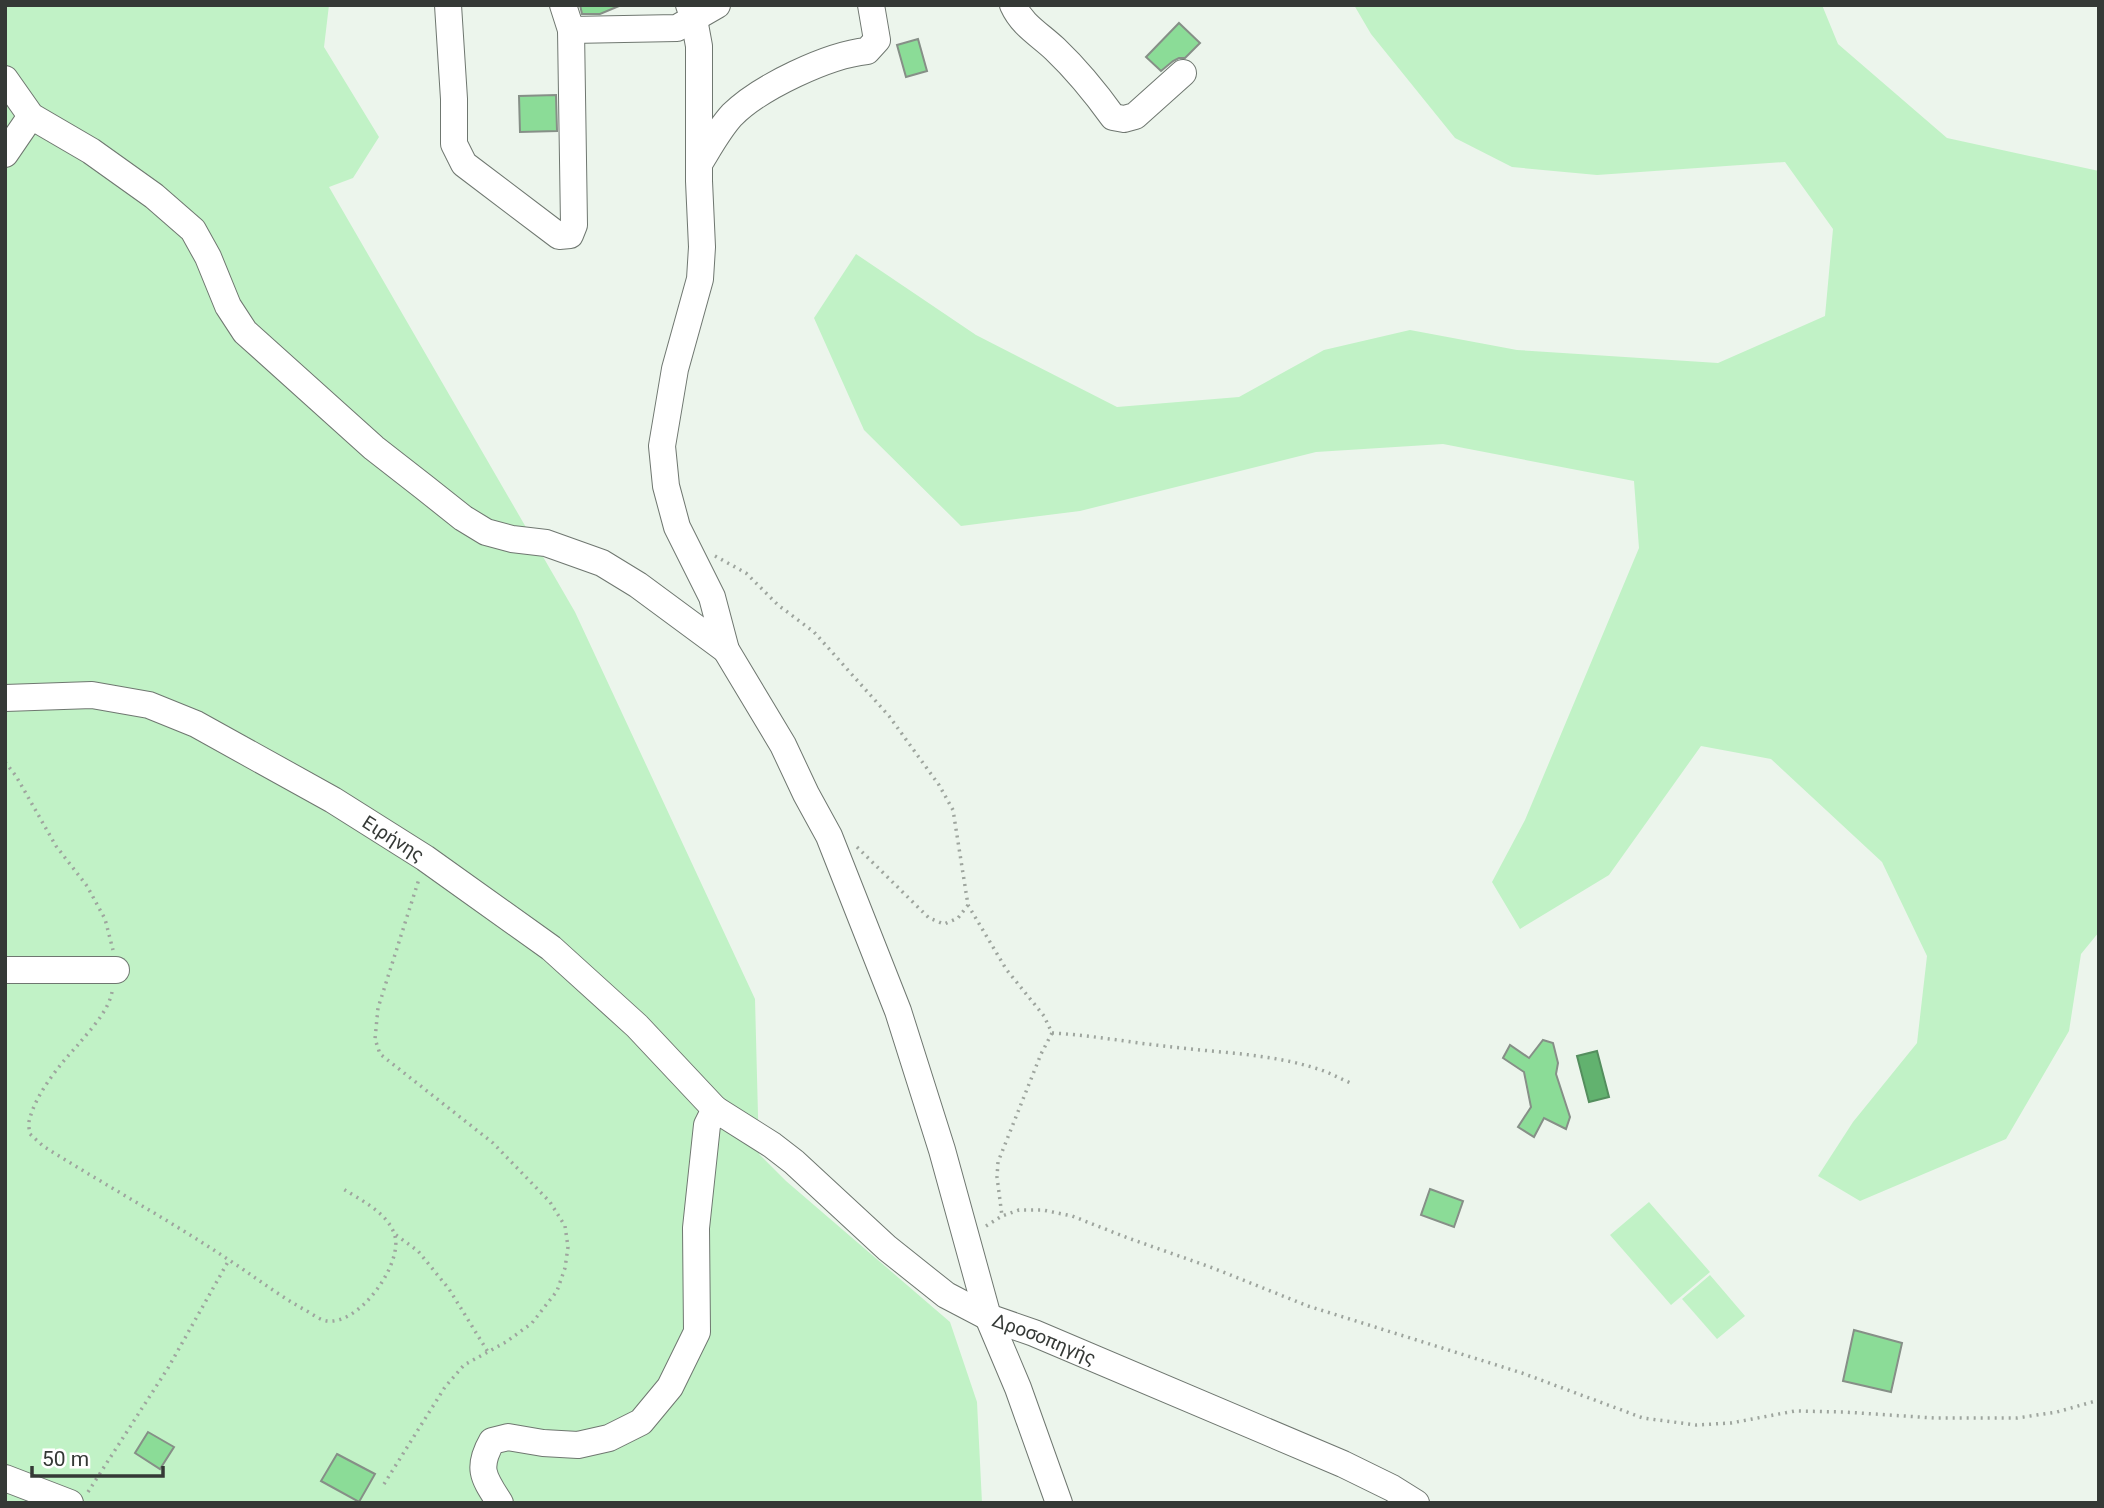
<svg xmlns="http://www.w3.org/2000/svg" width="2104" height="1508" viewBox="0 0 2104 1508" font-family="Roboto,sans-serif">
<style>
.green{fill:#c1f2c6}
.water{fill:#62b26f;stroke:#548e5e;stroke-width:2}
.building{fill:#8bdc97;stroke:#868f87;stroke-width:2}
.lines{fill:none;stroke-linecap:round;stroke-linejoin:round}
.minor-casing{stroke:#6f7770;stroke-width:28}
.path{stroke:#9ea59e;stroke-width:3.5;stroke-dasharray:2 5;stroke-linecap:butt}
.minor{stroke:#fff;stroke-width:26}
.labels{text-anchor:middle;dominant-baseline:central;stroke-width:6;stroke-linejoin:round;paint-order:stroke}
.street-label{font-size:19px;fill:#353936;stroke:#fff}
</style>
<rect width="100%" height="100%" fill="#ecf5ec"/>
<path class="green" d="M5 5H329L324 47 379 137 353 178 329 187 575 612 755 999 759 1154 786 1181 950 1322 977 1402 982 1503H5Z
M1354 5H1822L1838 44 1947 138 2099 171V932L2081 954 2069 1031 2006 1139 1860 1201 1818 1176 1853 1122 1917 1043 1927 956 1882 862 1771 759 1701 746 1609 875 1520 929 1492 882 1525 820 1639 548 1634 481 1443 444 1316 452 1080 511 961 526 864 430 814 318 856 254 976 335 1117 407 1239 397 1324 350 1410 330 1517 350 1718 363 1825 316 1833 229 1785 162 1597 175 1512 167 1455 138 1371 34Z
M1649 1202 1710 1272 1671 1305 1610 1235Z
M1710 1275 1745 1316 1717 1339 1682 1299Z"/>
<path class="water" d="M1597 1051 1609 1097 1589 1102 1577 1056Z"/>
<path class="building" d="M580 5H619V6L600 14H582Z
M1179 23 1200 43 1185 58H1179L1173 61 1161 71 1146 57Z
M918 39 927 71 906 77 897 45Z
M556 95 557 131 520 132 519 96Z
M1543 1040 1553 1043 1558 1063 1556 1074 1570 1117 1566 1129 1544 1118 1534 1137 1518 1127 1531 1107 1524 1072 1503 1058 1510 1045 1529 1058Z
M1430 1189 1463 1201 1454 1227 1421 1215Z
M1854 1330 1902 1343 1891 1392 1843 1381Z
M148 1432 174 1447 160 1469 135 1453Z
M337 1454 375 1474 359 1502 321 1481Z"/>
<g class="lines">
<defs>
<g id="minor">
<path d="M448 5 454 99V144L464 164 559 236 570 235 574 225 571 30 563 5"/>
<path d="M689 5 694 19 699 46V181L702 247 700 279 675 369 662 446 666 486 677 527 712 597 726 650 783 745 806 794 829 836 898 1011 942 1150 988 1317 1018 1388 1059 1503"/>
<path d="M1013 5C1022 25 1039 34 1055 49 1077 70 1095 92 1113 117L1124 119 1135 116 1183 73"/>
<path d="M571 30 677 28 717 5"/>
<path d="M5 79 31 116 91 151 154 196 193 230 208 257 228 306 245 332 374 448 424 487 463 518 486 532 512 539 546 543 602 563 638 585 726 650"/>
<path d="M5 154 31 116"/>
<path d="M699 164C709 148 719 129 732 115 760 87 828 55 867 51L877 40 871 5"/>
<path id="s1" d="M5 698 92 695 149 705 196 724 333 800 425 858 551 948 637 1026 715 1109 772 1145 794 1162 887 1248 946 1295 988 1317 1034 1333 1343 1464 1392 1488 1416 1503"/>
<path d="M5 970H116"/>
<path d="M5 1478 70 1503"/>
<path d="M500 1503C484 1478 476 1469 492 1441L508 1437 543 1443 578 1445 609 1438 641 1422 670 1387 697 1332 696 1228 707 1125 715 1109"/>
</g>
</defs>
<use href="#minor" class="minor-casing"/>
<path class="path" d="M715 556 746 573 778 605 814 632 889 716 939 785 953 810 968 905 1006 969 1044 1016 1052 1033 1041 1054 998 1162 997 1177 1002 1216
M5 762 16 776 56 846 87 886 105 919 113 950
M857 847 929 918 944 924 958 918 968 905
M112 992C108 1012 90 1030 77 1046 60 1064 36 1094 30 1118 28 1123 29 1129 30 1134L43 1146C105 1185 169 1220 229 1260 255 1277 278 1295 305 1310 311 1313 317 1318 323 1320 356 1331 406 1262 394 1233 386 1212 361 1200 343 1189
M1052 1033C1090 1035 1127 1042 1164 1046 1217 1053 1273 1053 1324 1071 1334 1075 1343 1080 1353 1084
M986 1226 1002 1216 1019 1210H1043L1072 1216 1128 1238 1213 1268 1308 1306 1522 1373 1643 1418 1696 1425 1731 1423 1795 1411 1844 1412 1934 1418H2017L2057 1412 2099 1400
M396 1235 418 1251 449 1289 488 1352
M384 1484 445 1387 464 1365 506 1342 532 1323 557 1291 565 1268 568 1247 565 1226 550 1202 493 1143 380 1054 375 1039 378 1008 419 879
M88 1492 168 1368 229 1260"/>
<use href="#minor" class="minor"/>
</g>
<g class="labels">
<g class="street-label">
<text stroke="none"><textPath href="#s1" startOffset="424">Ειρήνης</textPath></text>
<text stroke="none"><textPath href="#s1" startOffset="1251">Δροσοπηγής</textPath></text>
</g>
</g>
<rect width="2104" height="1508" fill="none" stroke="#353936" stroke-width="14"/>
<path d="M32 1466v10h131v-10" fill="none" stroke="#353936" stroke-width="3.5"/>
<text x="42" y="1466" font-size="21" fill="#353936" stroke="#ffffff" stroke-width="5" paint-order="stroke">50 m</text>
</svg>
